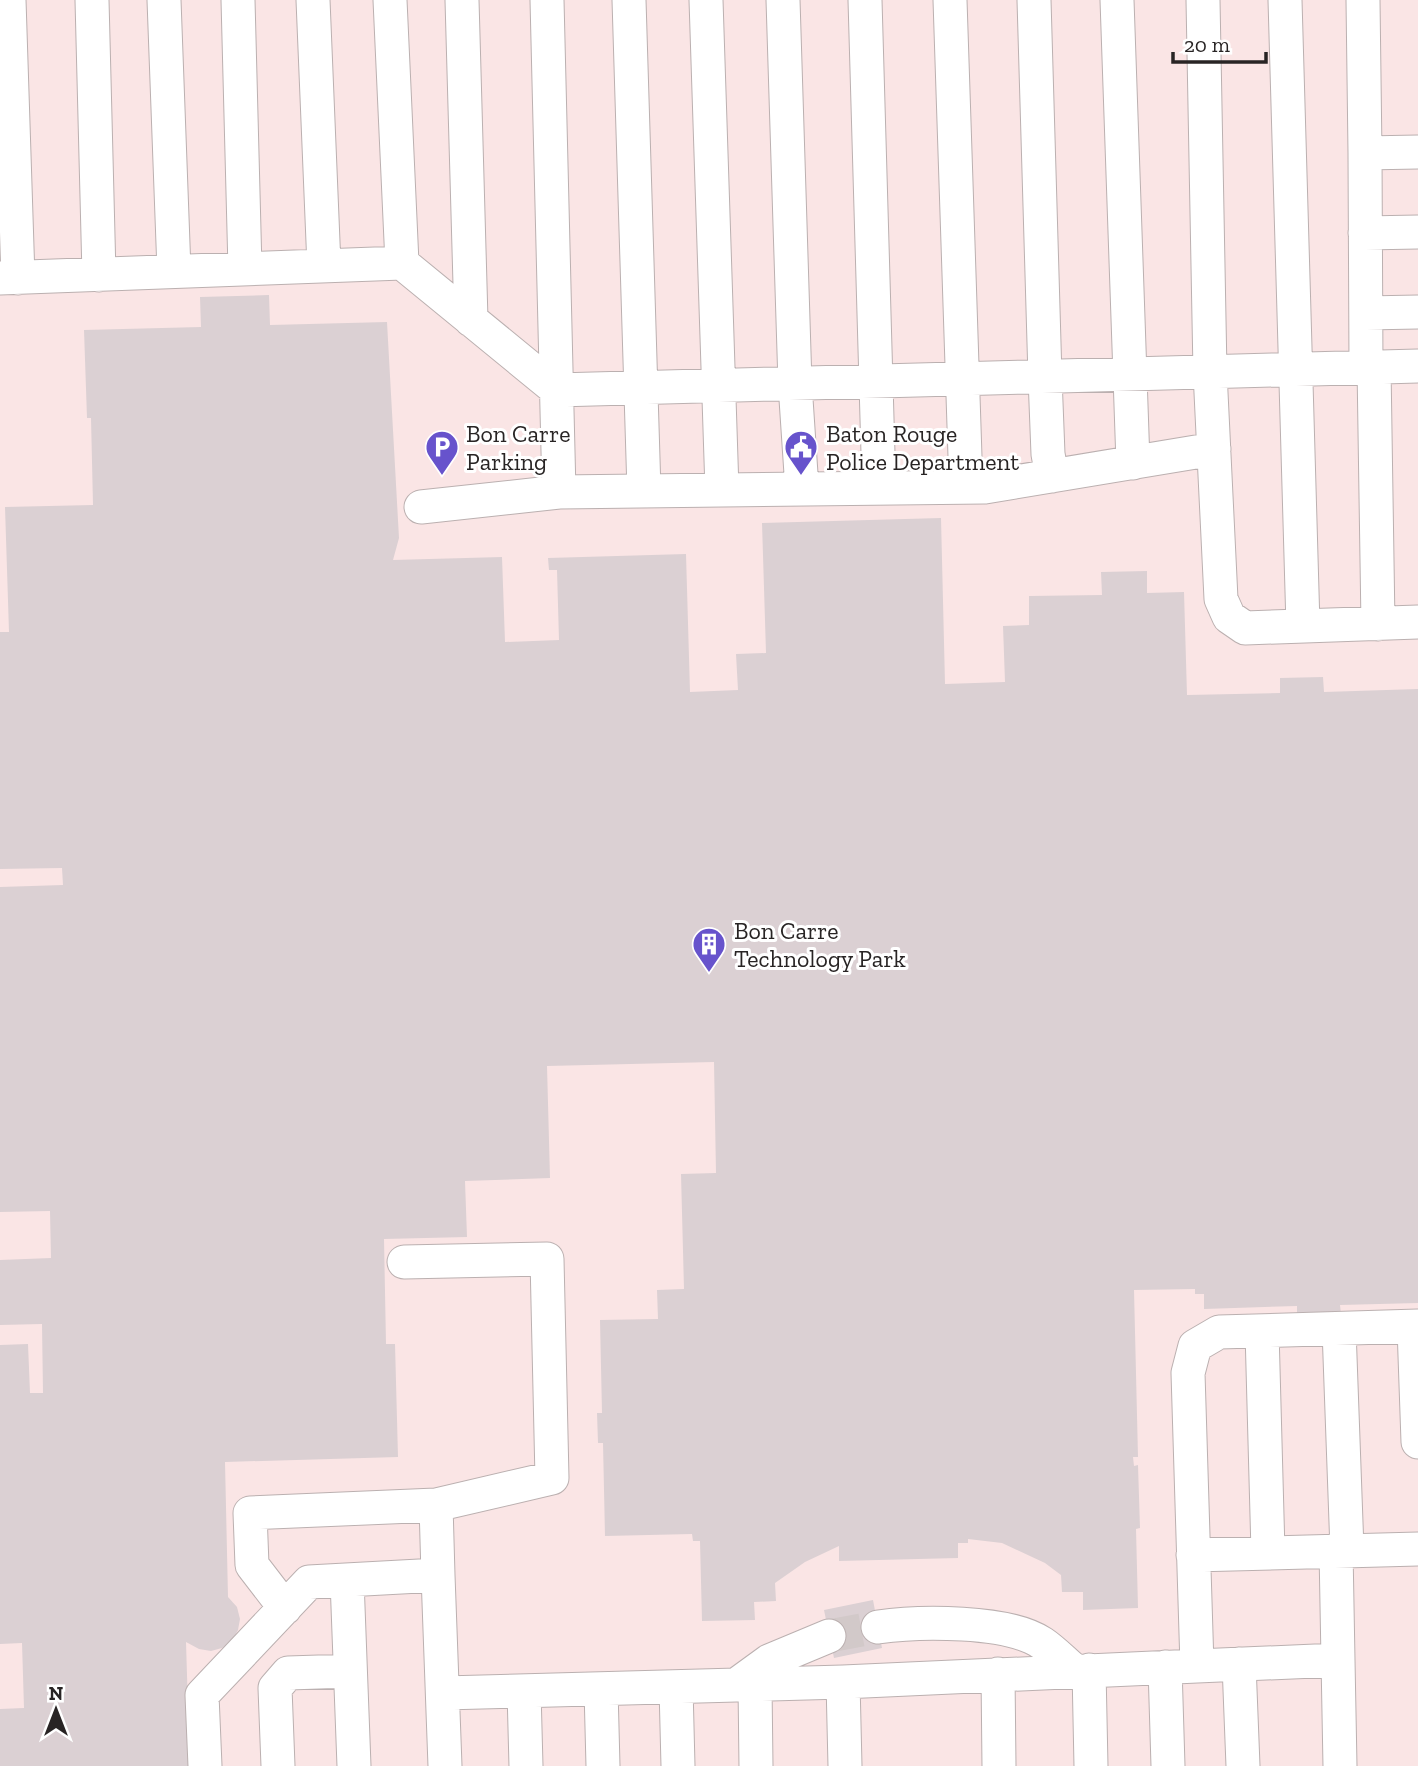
<svg xmlns="http://www.w3.org/2000/svg" width="1418" height="1766" viewBox="0 0 1418 1766" font-family="'Zilla Slab',serif">
<style>
.built{fill:#fae5e5}
.building{fill:#dbd0d3}
.lines{fill:none;stroke-linecap:round;stroke-linejoin:round}
.minor-tunnel{stroke:#d2c9c9;stroke-width:33;stroke-dasharray:33 17;stroke-linecap:butt}
.minor-casing{stroke:#bbb0b0;stroke-width:35}
.minor{stroke:#fff;stroke-width:33}
.labels{text-anchor:middle;dominant-baseline:central;stroke-width:6;stroke-linejoin:round;paint-order:stroke}
.poi-label{font-size:24px;fill:#282424;stroke:#fff;text-anchor:start}
</style>
<rect width="100%" height="100%" fill="#fdf2f2"/>
<path class="built" d="M0 0H1418V1766H0Z"/>
<path class="building" d="M269 295 270 325 387 322 399 538 393 560 502 557 505 642 559 640 557 570H549L548 558 686 554 690 692 738 690 736 654 766 653 762 523 941 518 945 684 1005 682 1003 626 1029 625V596L1102 595 1101 572 1147 571V593L1184 592 1187 695 1280 693V678L1323 677 1324 692 1418 689V1303L1340 1305 1341 1314 1297 1315V1306L1204 1309V1294H1195V1289L1134 1290 1138 1457H1133L1134 1466 1138 1465 1140 1528 1136 1529 1138 1608 1083 1610V1592H1062L1061 1575 1045 1563 1002 1543 968 1539V1543H958V1558L839 1561V1546L805 1562 775 1583 776 1601 754 1602 755 1620 702 1621 700 1541H693L692 1534 605 1536 603 1443H598L597 1413H602L600 1320 658 1319 657 1290 684 1289 681 1174 716 1173 714 1062 547 1066 550 1178 465 1181 467 1237 384 1239 386 1344H395L398 1457 225 1462 228 1597 237 1607 240 1619 238 1630 232 1641 222 1648 211 1651 199 1649 186 1642 189 1741 193 1766H0V1709L24 1708 22 1643 0 1644V1345L28 1344 30 1393H43L42 1324 0 1325V1260L51 1258 50 1211 0 1212V887L63 885 62 868 0 869V632H9L5 507 93 505 91 418H87L84 330 201 327 200 297Z
M873 1600 882 1648 834 1658 824 1610Z"/>
<g class="lines">
<path class="minor-tunnel" d="M829 1636 878 1627"/>
<defs>
<path id="minor" d="M9 0 18 278
M92 0 99 275
M164 0 174 271
M238 0 245 269
M313 0 324 266
M390 0 402 263
M462 0 471 320
M547 0 559 492 985 487 1214 449
M629 0 644 491
M706 0 722 490
M783 0 795 384 802 489
M865 0 879 488
M950 0 966 487
M1034 0 1045 377 1048 454 1052 476
M1117 0 1133 463
M1203 0 1210 372 1221 599 1229 617 1245 628 1418 622
M1285 0 1303 626
M1363 0 1365 153 1418 152
M1365 153 1366 367
M1365 233 1418 232
M0 278 402 263 557 390 1418 366
M1366 313 1418 312
M1374 367 1378 624
M421 507 559 492
M404 1262 547 1259 552 1478 436 1505
M1414 1327 1418 1442
M1339 1329 1347 1550
M1262 1331 1268 1552
M1336 1550 1338 1660
M1193 1555 1418 1549
M347 1580 354 1766
M285 1608 252 1565 250 1513 436 1505 438 1575
M878 1627C919 1621 1008 1620 1042 1643 1054 1651 1064 1662 1075 1671
M1239 1664 1243 1766
M1197 1666 1338 1660 1340 1766
M1165 1667 1168 1766
M1089 1670 1091 1766
M998 1674 999 1766
M843 1682 845 1766
M736 1685 769 1661 829 1636
M755 1685 756 1766
M676 1687 678 1766
M601 1689 603 1766
M524 1691 526 1766
M444 1693 843 1682 1197 1666 1188 1373 1195 1346 1219 1332 1418 1326
M205 1766 202 1695 309 1582 438 1575 445 1766
M278 1766 275 1688 288 1673 350 1671"/>
</defs>
<use href="#minor" class="minor-casing"/>
<use href="#minor" class="minor"/>
</g>
<defs>
<symbol id="parking-pin" viewBox="-11 -11 22 30"><path d="M0 17L-7.5 6A9.5 9.5 0 1 1 7.5 6Z" fill="#6753cc" stroke="#fff"/><path d="M-3.5-5.5H1a3.5 3.5 0 0 1 0 7H-1V5.5H-3.5ZM-1-3.4V-.6H.8a1.4 1.4 0 0 0 0-2.8Z" fill="#fff"/></symbol>
<symbol id="civic-pin" viewBox="-11 -11 22 30"><path d="M0 17L-7.5 6A9.5 9.5 0 1 1 7.5 6Z" fill="#6753cc" stroke="#fff"/><path d="M-.6-6.5H3V-4.5H.6V-3L4-1V1h2V6H-6V1h2V-1L-.6-3ZM-1.2 2.5V6h2.4V2.5Z" fill="#fff"/></symbol>
<symbol id="building-pin" viewBox="-11 -11 22 30"><path d="M0 17L-7.5 6A9.5 9.5 0 1 1 7.5 6Z" fill="#6753cc" stroke="#fff"/><path d="M-4-6H4V6H1V3H-1V6H-4ZM-2.5-4.3h1.7v1.8h-1.7ZM.8-4.3h1.7v1.8H.8ZM-2.5-1h1.7V.8h-1.7ZM.8-1h1.7V.8H.8Z" fill="#fff"/></symbol>
</defs>
<g fill-rule="evenodd">
<use href="#parking-pin" x="423" y="428" width="38" height="52"/>
<use href="#civic-pin" x="782" y="428" width="38" height="52"/>
<use href="#building-pin" x="690" y="925" width="38" height="52"/>
</g>
<g class="labels">
<g class="poi-label">
<text x="466" y="433">Bon Carre<tspan x="466" dy="28">Parking</tspan></text>
<text x="826" y="433">Baton Rouge<tspan x="826" dy="28">Police Department</tspan></text>
<text x="734" y="930">Bon Carre<tspan x="734" dy="28">Technology Park</tspan></text>
</g>
</g>
<g transform="translate(56 1710)" stroke="#ffffff" stroke-width="5" paint-order="stroke">
<path d="M0-5L12 26L0 18L-12 26Z" fill="#282424"/>
<text y="-10" font-size="19" font-weight="bold" text-anchor="middle" fill="#282424">N</text>
</g>
<path d="M1173 52v10h93v-10" fill="none" stroke="#282424" stroke-width="3.5"/>
<text x="1184" y="52" font-size="21" fill="#282424" stroke="#ffffff" stroke-width="5" paint-order="stroke">20 m</text>
</svg>
